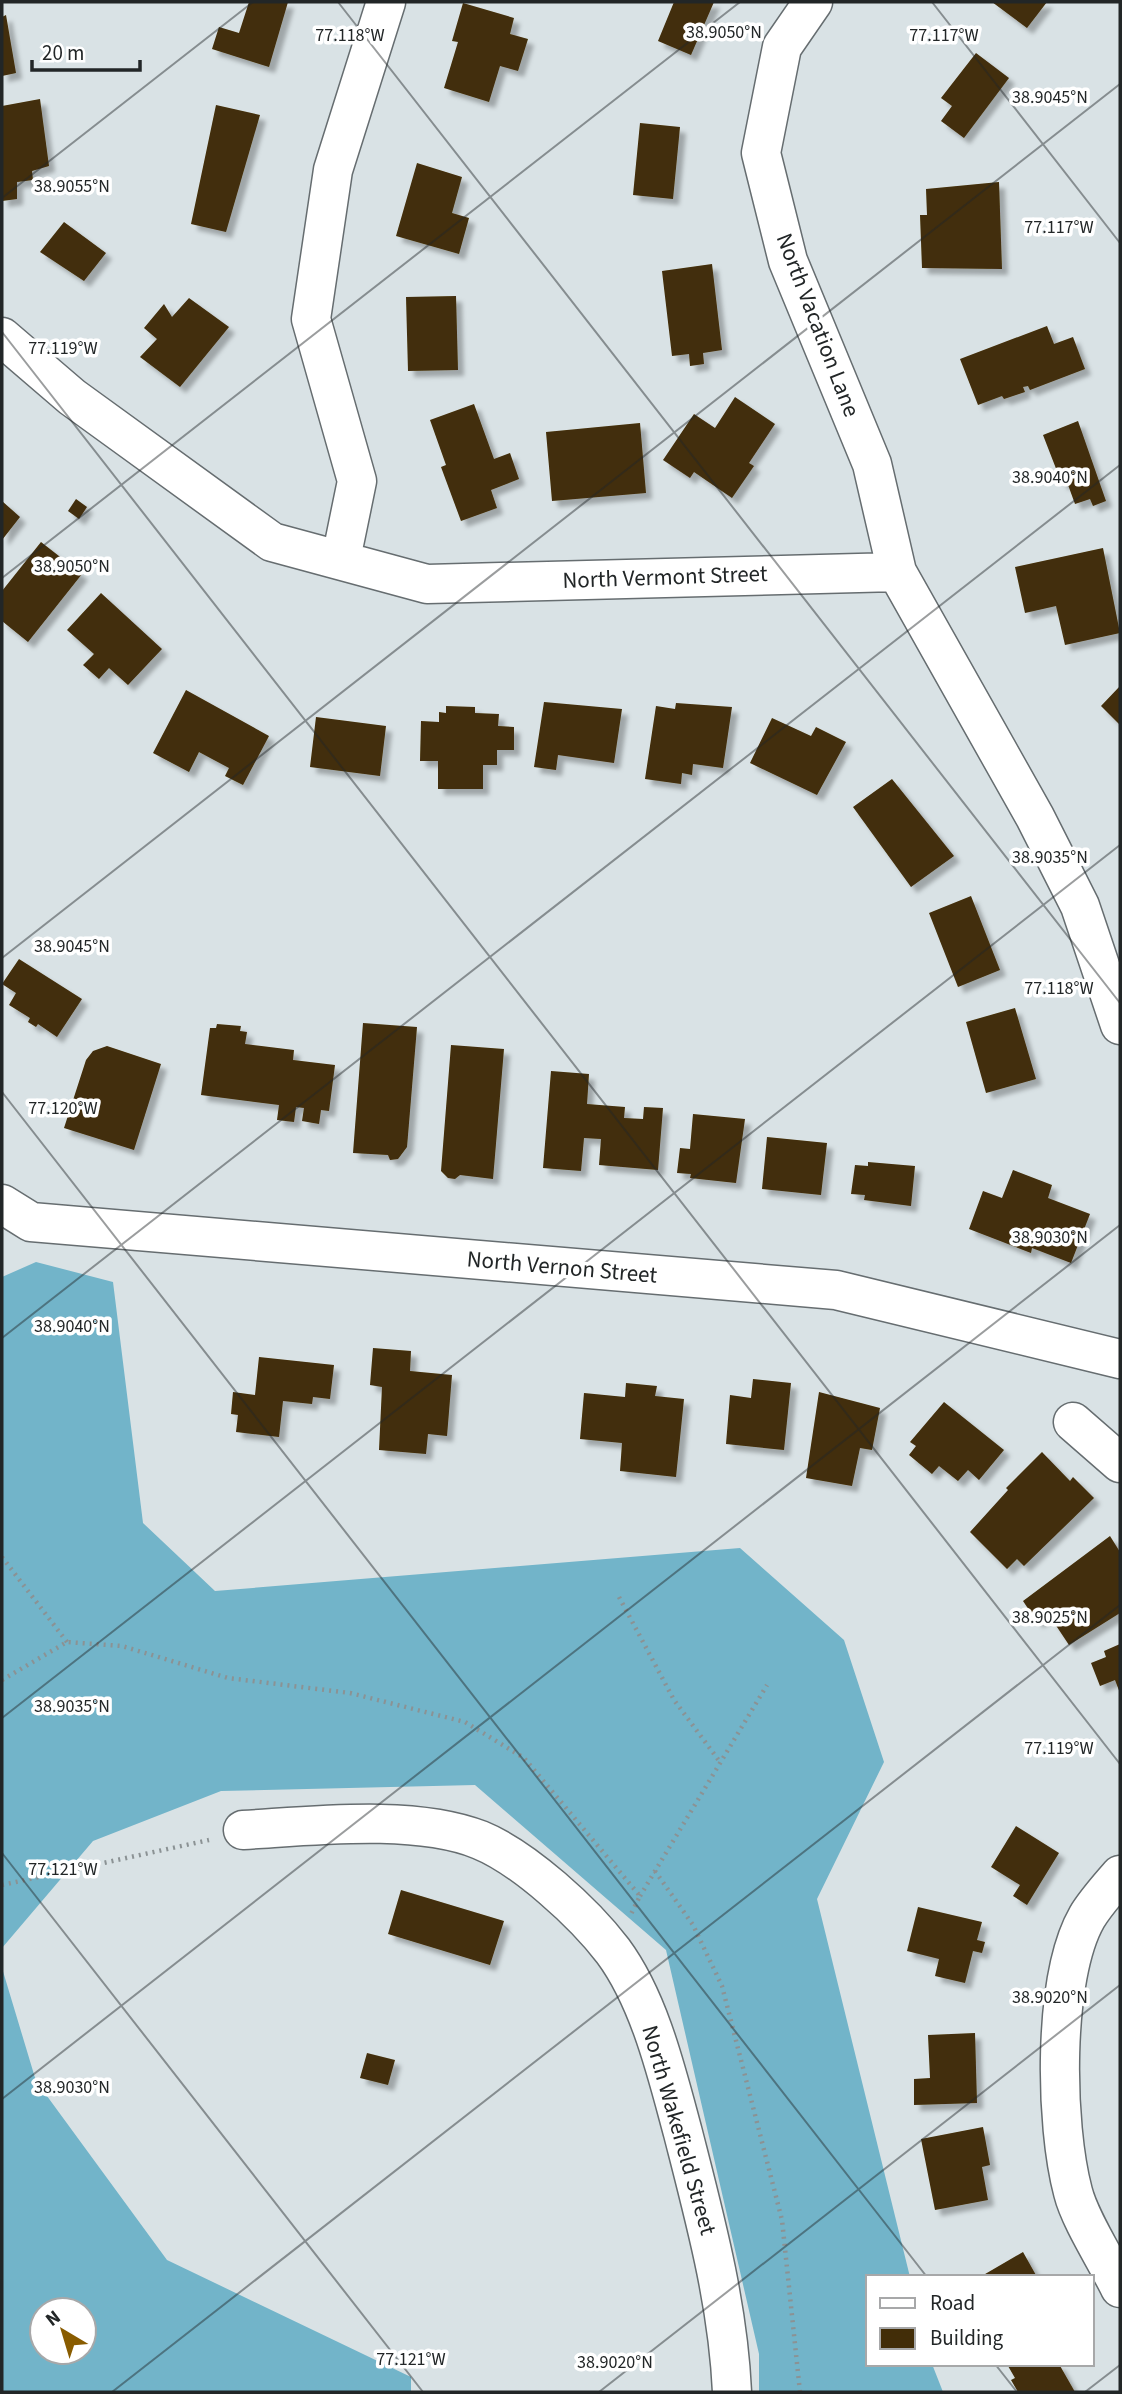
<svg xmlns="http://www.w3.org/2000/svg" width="1122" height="2394" viewBox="0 0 1122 2394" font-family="'Source Sans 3',sans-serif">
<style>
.forest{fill:#72b4c9;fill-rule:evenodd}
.building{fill:#422d08;filter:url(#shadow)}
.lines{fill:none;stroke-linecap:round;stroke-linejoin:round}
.minor-casing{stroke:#666d70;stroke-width:41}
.path{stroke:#8b9294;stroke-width:4.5;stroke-dasharray:2 5;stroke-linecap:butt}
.minor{stroke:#fff;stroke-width:38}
.ticks{fill:none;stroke:#222627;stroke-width:2;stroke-opacity:0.45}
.labels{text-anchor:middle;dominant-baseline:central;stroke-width:7;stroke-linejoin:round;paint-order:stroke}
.street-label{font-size:23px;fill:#222627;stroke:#fff}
.ticks-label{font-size:18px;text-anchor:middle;fill:#222627;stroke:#fff;stroke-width:7;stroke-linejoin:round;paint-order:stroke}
</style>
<defs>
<filter id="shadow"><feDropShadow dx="6" dy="6" stdDeviation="2" flood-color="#0004"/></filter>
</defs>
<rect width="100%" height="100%" fill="#d9e2e5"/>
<path class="forest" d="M36 1262 113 1282 143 1523 215 1591 740 1548 844 1640 884 1762 817 1899 910 2277H868V2364H932L943 2392H759V2354L666 1950 475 1785 221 1791 93 1841 2 1948V1277Z
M2 1968 36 2081 167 2260 411 2377V2392H2ZM42 2310H84V2352H42Z"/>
<path class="building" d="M249 2H288L269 67 212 49 219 27 239 33Z
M674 2H714L691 55 658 41Z
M992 2H1047L1027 28Z
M463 3 514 18 510 34 528 39 518 71 500 66 489 102 444 88 458 42 452 41Z
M6 15 16 73 2 76V17Z
M976 53 1009 78 964 138 941 121 952 106 941 98Z
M40 99 49 166 32 171 33 180 17 182V199L2 201V106Z
M216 105 260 115 226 232 191 224Z
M640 123 680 127 673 199 633 195Z
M417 163 462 177 452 213 469 218 459 254 396 236Z
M999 182 1002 269 922 268 920 215H927L926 189Z
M64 222 106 253 84 281 40 252Z
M712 264 722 350 703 353 704 364 690 366 689 354 672 356 662 271Z
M456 296 458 370 408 371 406 297Z
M189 298 229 327 180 387 140 357 157 339 144 328 164 304 172 317Z
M1047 326 1054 344 1073 337 1085 369 1030 390 1028 386 1023 387 1025 392 1004 399 1002 396 978 405 960 359Z
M735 397 775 424 749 463 754 466 732 498 694 472 690 478 663 460 694 414 715 428Z
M474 404 494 459 510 453 519 479 491 490 497 508 461 521 441 467 446 465 430 420Z
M1078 421 1106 501 1093 506 1090 499 1075 504 1067 482 1062 484 1043 435Z
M640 423 646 493 552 501 546 432Z
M76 499 87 507 79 519 68 511Z
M2 501 20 517 2 540Z
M41 542 82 574 28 642 2 621V591Z
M1103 548 1120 633 1065 645 1056 606 1025 613 1015 567Z
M101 593 162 649 128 685 109 668 99 679 83 665 94 654 67 630Z
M1120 686V725L1101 706Z
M186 690 269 736 243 785 225 776 229 768 199 752 189 772 153 753Z
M544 702 622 709 614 763 558 755 556 770 534 767Z
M676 703 732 707 723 768 693 764 692 775 682 773 681 784 645 779 656 706 675 709Z
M446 706 475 707V713L499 714 498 726 514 727V750H497V765H483V789H438V761H420L421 721 439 722V712L446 713Z
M316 717 386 726 380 776 310 767Z
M772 718 811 736 816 727 846 742 817 795 750 763Z
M892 779 954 856 911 887 853 807Z
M971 896 1000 970 958 987 929 913Z
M19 959 82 999 57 1037 38 1024 36 1027 28 1022 30 1018 9 1005 16 993 2 984Z
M1015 1008 1036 1079 986 1093 966 1022Z
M363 1023 417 1027 407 1147 398 1159 390 1160 388 1155 353 1153Z
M217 1024 241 1026 240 1031 247 1032 245 1044 294 1050 293 1060 335 1065 329 1111 321 1110 319 1124 302 1121 304 1108 296 1107 294 1122 277 1120 279 1105 201 1095 210 1028H216Z
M451 1045 504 1049 493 1179 460 1175 455 1179 448 1178 441 1171Z
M107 1046 161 1064 134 1150 64 1128 86 1060 93 1051Z
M551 1071 589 1074 587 1104 625 1107 624 1118 643 1119 644 1107 663 1108 658 1170 599 1165 601 1139 584 1138 581 1171 543 1168Z
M693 1114 745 1119 736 1183 690 1178 691 1174 677 1173 680 1148 690 1149Z
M767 1137 827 1143 821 1195 762 1189Z
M868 1162 915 1166 911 1206 864 1200 865 1195 851 1194 855 1165 868 1166Z
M1013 1170 1052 1185 1048 1198 1090 1214 1071 1263 1032 1248 1031 1253 969 1229 983 1191 1002 1198Z
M373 1348 411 1351 410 1371 452 1375 447 1436 428 1434 426 1454 379 1450 382 1387 370 1385Z
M259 1357 334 1365 330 1399 313 1397 312 1404 283 1401 279 1437 236 1432 238 1415 231 1414 233 1392 255 1395Z
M753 1379 791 1383 784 1450 726 1444 730 1395 751 1398Z
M626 1383 657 1386 655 1396 684 1399 676 1477 620 1471 622 1443 580 1439 584 1393 625 1397Z
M819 1392 880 1408 872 1450 860 1448 852 1486 806 1478Z
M944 1402 1004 1450 979 1480 968 1470 958 1481 939 1466 932 1474 909 1455 916 1446 910 1442Z
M1042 1452 1070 1481 1073 1477 1094 1498 1024 1566 1017 1559 1007 1569 970 1532 1008 1490 1006 1488Z
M1110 1536 1120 1552V1613L1069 1645 1049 1615 1037 1622 1023 1601Z
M1120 1644V1693L1115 1680 1100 1686 1091 1663 1106 1657 1104 1651Z
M1016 1826 1059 1853 1027 1905 1013 1896 1020 1885 991 1867Z
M401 1890 504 1921 490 1965 388 1934Z
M918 1907 982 1922 977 1940 985 1942 982 1953 973 1951 965 1983 935 1976 939 1959 907 1951Z
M975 2033 977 2103 914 2105V2079L930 2078 928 2035Z
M367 2053 395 2060 388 2085 360 2078Z
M983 2127 990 2165 982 2167 988 2200 935 2210 921 2139Z
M1023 2252 1037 2277H980Z
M1011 2364H1059L1075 2392H1018L1011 2380 1015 2378 1008 2366Z"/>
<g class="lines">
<defs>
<path id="minor" d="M813 2 782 47 761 153 788 261 872 464 897 572
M2 337 72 397 272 542 427 584 897 572 1035 817 1080 906 1120 1025
M341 559 357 481 311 319 333 170 386 2
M2 1204 31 1222 836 1290 1120 1359
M1073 1422 1120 1463
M243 1830C312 1826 415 1814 480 1840 524 1858 584 1913 613 1951 650 2001 667 2074 683 2133 705 2219 728 2303 732 2392
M1120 1875C1109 1888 1096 1902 1087 1917 1052 1978 1055 2125 1073 2192 1080 2220 1107 2261 1120 2288"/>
</defs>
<use href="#minor" class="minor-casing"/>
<path class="path" d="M2 1557 67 1642
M619 1597 674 1700 720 1762
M2 1680 67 1642 122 1646 228 1678 350 1693 465 1722 524 1758 640 1896 631 1914
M655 1871 693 1925 722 1986 782 2220 800 2392
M2 1885 209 1840
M640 1896 767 1685"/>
<use href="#minor" class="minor"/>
</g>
<path class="ticks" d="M338 2 1120 1003M932 2 1120 243M2 198 253 2M2 332 1120 1764M2 578 740 2M2 958 1120 84M2 1092 927 2277M2 1338 1120 465M2 1718 1120 845M2 1853 423 2392M2 2099 1120 1225M995 2364 1017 2392M112 2392 1120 1605M599 2392 1120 1985M1085 2392 1120 2365"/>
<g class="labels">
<g class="street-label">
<text transform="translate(818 325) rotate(69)">North Vacation Lane</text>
<text transform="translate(665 577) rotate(-2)">North Vermont Street</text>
<text transform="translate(562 1267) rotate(5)">North Vernon Street</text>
<text transform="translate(679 2130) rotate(74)">North Wakefield Street</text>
</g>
</g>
<g class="ticks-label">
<text x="724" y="38">38.9050°N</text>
<text x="944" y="41">77.117°W</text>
<text x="350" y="41">77.118°W</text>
<text x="1050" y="103">38.9045°N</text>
<text x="72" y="192">38.9055°N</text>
<text x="1059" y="233">77.117°W</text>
<text x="63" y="354">77.119°W</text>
<text x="1050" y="483">38.9040°N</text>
<text x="72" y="572">38.9050°N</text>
<text x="1050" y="863">38.9035°N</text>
<text x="72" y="952">38.9045°N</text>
<text x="1059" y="994">77.118°W</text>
<text x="63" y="1114">77.120°W</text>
<text x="1050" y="1243">38.9030°N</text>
<text x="72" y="1332">38.9040°N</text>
<text x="1050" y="1623">38.9025°N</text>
<text x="72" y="1712">38.9035°N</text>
<text x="1059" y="1754">77.119°W</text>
<text x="63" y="1875">77.121°W</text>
<text x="1050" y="2003">38.9020°N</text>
<text x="72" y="2093">38.9030°N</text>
<text x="411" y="2365">77.121°W</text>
<text x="615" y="2368">38.9020°N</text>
</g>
<rect width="1122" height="2394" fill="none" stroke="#222627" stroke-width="7"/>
<rect x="866" y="2275" width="228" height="91" fill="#ffffff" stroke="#a7a8a9" stroke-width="2"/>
<rect x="880" y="2298" width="35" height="10" fill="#ffffff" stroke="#a7a8a9" stroke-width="2"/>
<text x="930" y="2310" font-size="21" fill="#222627">Road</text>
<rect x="880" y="2328" width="35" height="21" fill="#422d08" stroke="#a7a8a9" stroke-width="2"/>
<text x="930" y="2345" font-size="21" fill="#222627">Building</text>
<g transform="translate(63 2331) rotate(322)"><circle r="33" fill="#ffffff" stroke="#a7a8a9" stroke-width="2"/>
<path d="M0-5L12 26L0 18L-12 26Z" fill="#895c00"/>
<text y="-10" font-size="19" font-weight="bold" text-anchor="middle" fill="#222627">N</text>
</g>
<path d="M32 60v10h108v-10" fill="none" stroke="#222627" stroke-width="3.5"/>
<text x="42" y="60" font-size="21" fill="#222627" stroke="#ffffff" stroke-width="5" paint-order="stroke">20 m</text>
</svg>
